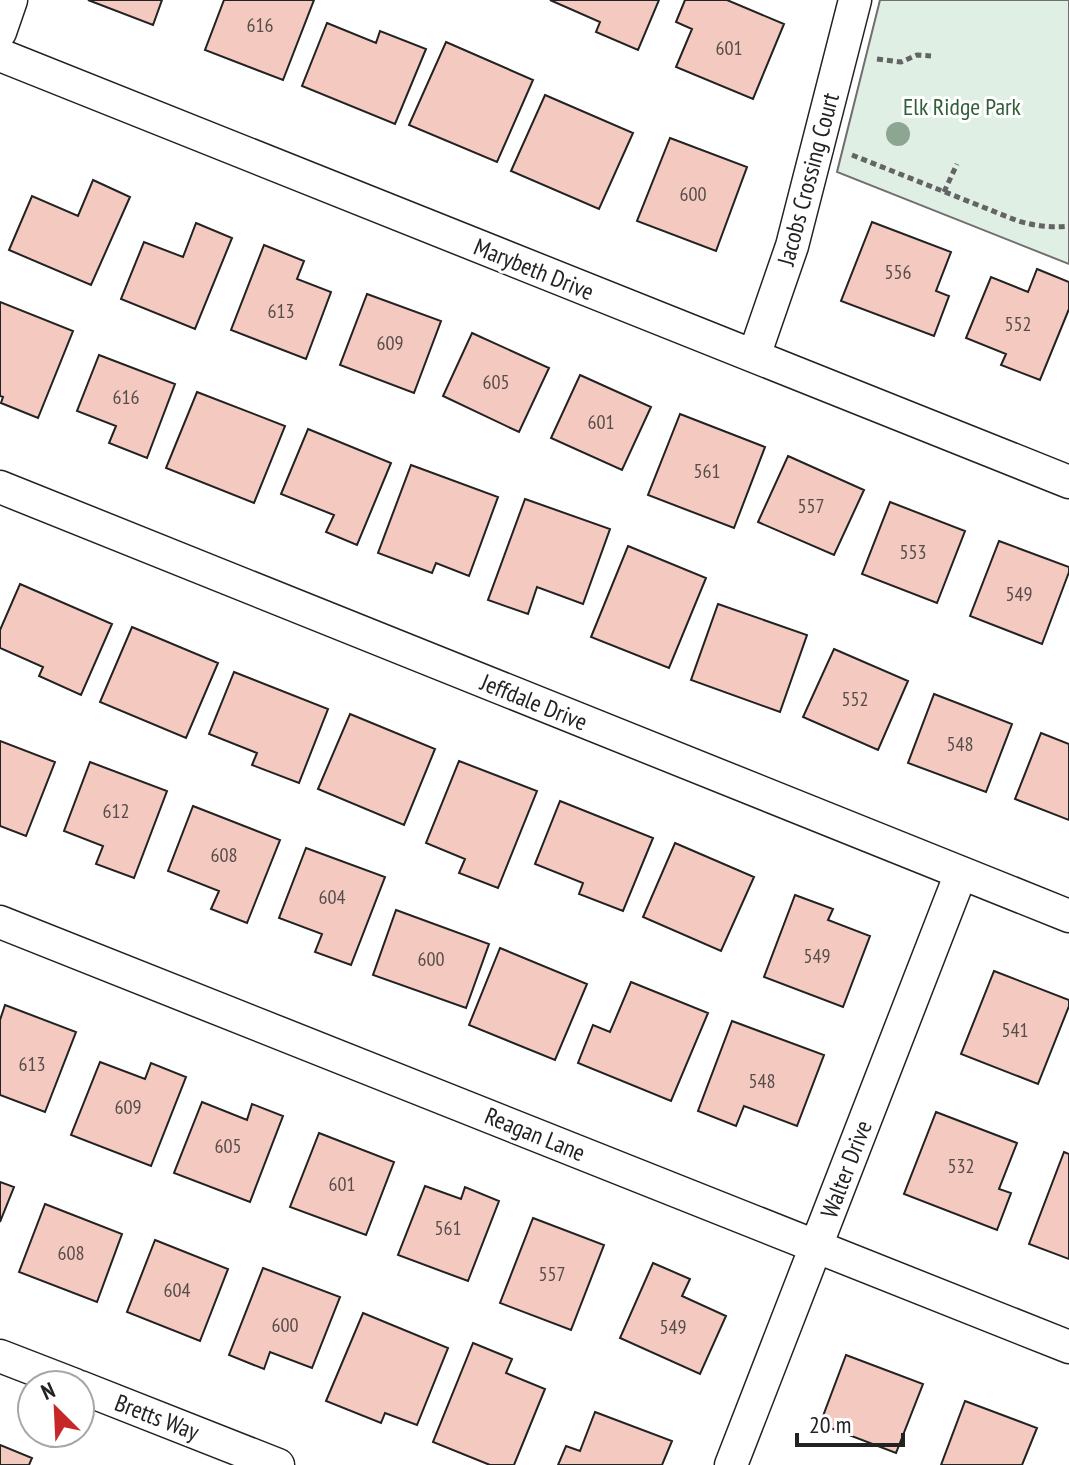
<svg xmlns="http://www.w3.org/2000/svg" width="1069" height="1465" viewBox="0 0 1069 1465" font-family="'PT Sans Narrow',sans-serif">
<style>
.green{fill:#e0efe3;stroke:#6f6f6f;stroke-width:2}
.building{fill:#f3c9c0;stroke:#222;stroke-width:2}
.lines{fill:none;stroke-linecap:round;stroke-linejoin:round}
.minor-casing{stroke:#222;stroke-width:35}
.path{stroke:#646464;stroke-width:5;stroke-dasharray:6 4;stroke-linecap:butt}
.minor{stroke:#fff;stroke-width:32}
.tree{fill:#8da692}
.labels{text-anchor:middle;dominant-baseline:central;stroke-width:6;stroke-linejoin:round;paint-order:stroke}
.number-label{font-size:20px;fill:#564c4a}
.park-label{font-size:24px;fill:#2f5e38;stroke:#fff}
.street-label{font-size:24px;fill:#222;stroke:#fff}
</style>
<rect width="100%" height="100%" fill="#fff"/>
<path class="green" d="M880 0H1069V264L837 172Z"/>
<path class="building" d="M88 0H162L153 25Z
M224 0H314L283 80 205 50Z
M550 0H659L638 50 596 32 600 22Z
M685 0H727L784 24 753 99 676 67 692 29 676 22Z
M327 23 376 43 380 31 426 49 395 124 302 86Z
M446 42 533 80 497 162 409 125Z
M545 95 633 133 599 209 511 171Z
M670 138 747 167 716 251 637 221Z
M93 180 130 197 91 285 9 250 32 196 78 216Z
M872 222 951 252 936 291 949 296 934 336 841 301Z
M196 223 232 238 195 329 121 299 144 242 183 257Z
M264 245 304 261 297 279 331 292 306 359 231 330Z
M1037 269 1069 282V309L1040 380 1001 365 1006 354 966 338 991 277 1028 292Z
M367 294 441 321 414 393 340 365Z
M0 302 73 331 38 418 1 403 3 397 0 396Z
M472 333 549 368 519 432 443 396Z
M99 355 175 384 147 458 109 443 116 426 77 411Z
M580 375 651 407 622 470 551 438Z
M197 392 285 426 254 503 166 468Z
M680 414 765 447 734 528 648 495Z
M308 429 391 463 357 545 326 532 334 515 281 494Z
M788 456 864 490 834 555 758 522Z
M411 465 498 497 469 576 436 563 432 573 378 553Z
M525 499 610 529 583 604 537 587 528 614 488 600Z
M890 502 965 531 937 603 862 574Z
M999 541 1069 567V572L1042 644 970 616Z
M628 546 706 578 669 668 591 637Z
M20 584 112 624 81 695 39 676 43 667 0 648V630Z
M718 604 807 635 780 712 691 680Z
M132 627 218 663 186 738 100 702Z
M834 649 908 681 878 750 803 717Z
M234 672 328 709 299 783 252 765 257 753 209 734Z
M934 694 1012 724 986 792 908 763Z
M350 714 435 749 404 825 318 789Z
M1041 733 1069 744V820L1015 799Z
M0 741 55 762 26 836 0 826Z
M459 761 537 791 498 888 459 873 465 859 426 843Z
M90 762 167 791 134 878 96 864 103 846 64 831Z
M560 801 653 838 623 911 579 894 583 883 535 864Z
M193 806 280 840 247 923 211 909 219 891 168 871Z
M675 843 754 877 721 951 643 917Z
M306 848 385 877 351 965 315 952 322 934 279 918Z
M795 895 833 909 828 920 870 936 843 1007 764 977Z
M396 910 489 944 466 1008 373 975Z
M500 948 587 984 555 1060 469 1025Z
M994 971 1069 1000V1006L1038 1084 961 1054Z
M631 982 708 1013 671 1101 578 1063 593 1025 610 1032Z
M5 1005 76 1032 45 1112 0 1095V1020Z
M732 1021 824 1055 797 1126 744 1106 736 1126 698 1111Z
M100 1062 145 1079 151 1063 186 1077 151 1166 71 1135Z
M202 1102 247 1120 252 1104 283 1116 250 1202 174 1173Z
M936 1112 1017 1143 999 1189 1011 1193 997 1230 904 1194Z
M319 1133 394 1162 366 1235 290 1207Z
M1064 1152 1069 1154V1259L1029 1244Z
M0 1182 14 1187 0 1222Z
M425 1186 461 1199 465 1187 499 1201 468 1281 398 1255Z
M45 1204 122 1234 97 1302 19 1272Z
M533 1218 604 1245 571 1330 500 1303Z
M155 1240 228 1269 200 1341 127 1312Z
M653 1263 690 1279 682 1296 726 1316 700 1374 620 1338Z
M263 1268 340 1297 312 1368 270 1352 264 1369 229 1355Z
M363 1313 448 1348 417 1425 385 1413 381 1423 326 1401Z
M473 1343 512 1359 506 1373 545 1389 514 1465H490L433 1442Z
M846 1355 923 1384 896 1453 820 1424Z
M965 1401 1037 1428 1022 1465H941Z
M595 1412 672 1441 662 1465H558L566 1446 580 1451Z
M0 1445 32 1458 29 1465H0Z"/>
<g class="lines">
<defs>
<path id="minor" d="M0 32 11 0
M0 55 1069 482
M754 356 792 246 855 0
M0 487 1069 916
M0 922 1069 1347
M0 1356 75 1385
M80 1387 278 1465
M731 1465 961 873"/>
</defs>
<use href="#minor" class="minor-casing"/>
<path class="path" d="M877 59 901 62 917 55 931 56
M852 155 1018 221C1036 226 1051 228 1069 226
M944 192 957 164"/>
<use href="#minor" class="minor"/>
</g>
<circle class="tree" cx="898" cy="134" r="12"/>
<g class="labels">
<g class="number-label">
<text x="260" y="25">616</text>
<text x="729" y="48">601</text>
<text x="693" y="194">600</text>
<text x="898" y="272">556</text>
<text x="281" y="311">613</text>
<text x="1018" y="324">552</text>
<text x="390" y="343">609</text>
<text x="496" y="382">605</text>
<text x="126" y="397">616</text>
<text x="601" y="422">601</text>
<text x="707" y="471">561</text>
<text x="811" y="506">557</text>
<text x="913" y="552">553</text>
<text x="1019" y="594">549</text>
<text x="855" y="699">552</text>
<text x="960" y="744">548</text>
<text x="116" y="811">612</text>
<text x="224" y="855">608</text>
<text x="332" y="897">604</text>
<text x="817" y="956">549</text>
<text x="431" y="959">600</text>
<text x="1015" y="1030">541</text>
<text x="32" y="1064">613</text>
<text x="762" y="1081">548</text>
<text x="128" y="1107">609</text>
<text x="228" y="1146">605</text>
<text x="961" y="1166">532</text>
<text x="342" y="1184">601</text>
<text x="448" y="1228">561</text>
<text x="71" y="1253">608</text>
<text x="552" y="1274">557</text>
<text x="177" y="1290">604</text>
<text x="285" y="1325">600</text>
<text x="673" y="1327">549</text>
</g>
<g class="park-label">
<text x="962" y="106">Elk Ridge Park</text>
</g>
<g class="street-label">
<text transform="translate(808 179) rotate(-75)">Jacobs Crossing Court</text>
<text transform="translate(534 269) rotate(22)">Marybeth Drive</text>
<text transform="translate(534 702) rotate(22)">Jeffdale Drive</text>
<text transform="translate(535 1134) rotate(22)">Reagan Lane</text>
<text transform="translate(846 1169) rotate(-69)">Walter Drive</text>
<text transform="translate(157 1417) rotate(21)">Bretts Way</text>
</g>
</g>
<g transform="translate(56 1409) rotate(336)"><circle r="38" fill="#ffffff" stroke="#a7a7a7" stroke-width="2"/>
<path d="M0-6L14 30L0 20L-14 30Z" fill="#c62828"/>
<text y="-12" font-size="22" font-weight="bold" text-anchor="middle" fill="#222222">N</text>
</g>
<path d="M797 1433v12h106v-12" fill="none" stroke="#222222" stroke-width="4"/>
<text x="809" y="1433" font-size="24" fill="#222222" stroke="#ffffff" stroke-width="6" paint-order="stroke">20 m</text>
</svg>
